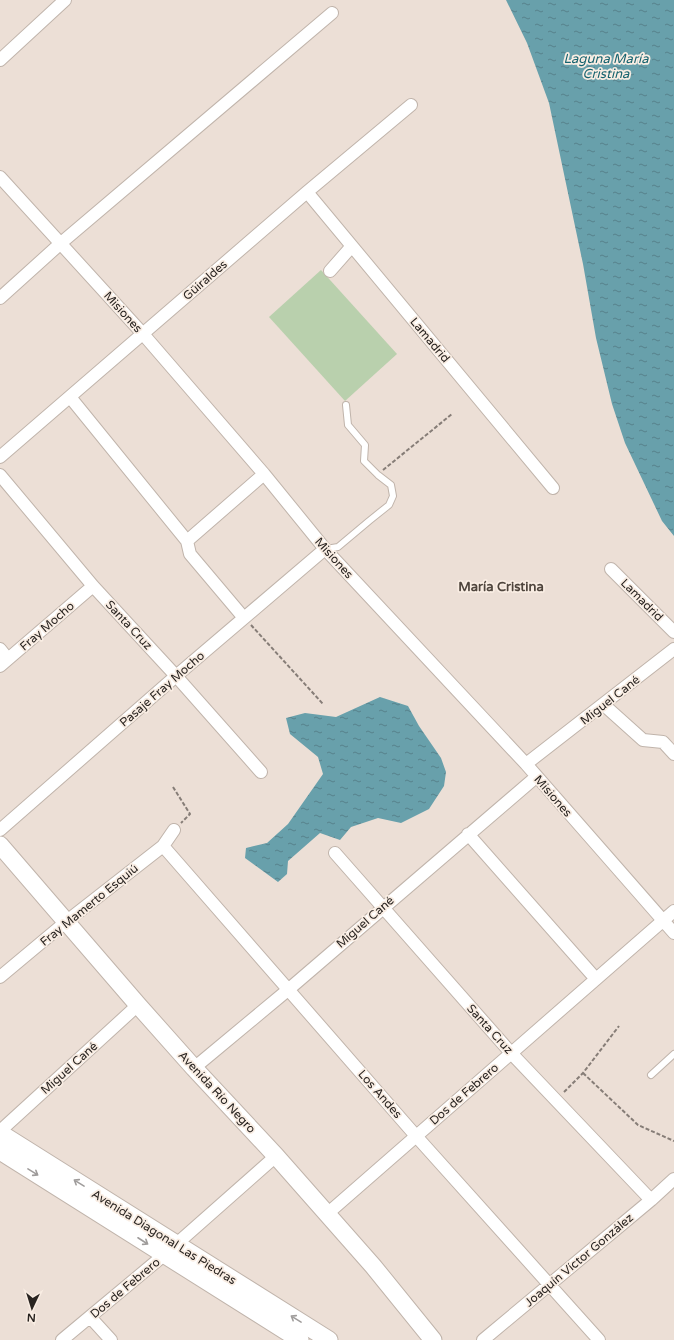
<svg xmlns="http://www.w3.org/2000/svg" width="674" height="1340" viewBox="0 0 674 1340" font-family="'Varela Round',sans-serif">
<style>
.green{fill:#b9d0ad}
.water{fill:url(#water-ripples)}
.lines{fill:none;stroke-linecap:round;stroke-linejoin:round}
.lane-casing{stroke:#c0b4ab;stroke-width:8}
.street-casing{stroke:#c0b4ab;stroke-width:14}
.secondary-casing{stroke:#c0b4ab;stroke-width:19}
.path{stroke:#867d77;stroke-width:2;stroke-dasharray:4 2;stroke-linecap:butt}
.lane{stroke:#fff;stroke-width:6}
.street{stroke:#fff;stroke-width:12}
.secondary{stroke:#fff;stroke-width:17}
.oneway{stroke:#9f9c9b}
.labels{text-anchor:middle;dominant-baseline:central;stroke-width:3.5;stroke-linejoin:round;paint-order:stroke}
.street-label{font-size:12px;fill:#292421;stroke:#f9ede3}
.water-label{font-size:13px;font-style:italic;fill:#15626e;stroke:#f9ede3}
.neighbourhood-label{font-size:13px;font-weight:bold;fill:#4f453d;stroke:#f9ede3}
</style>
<defs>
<pattern id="water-ripples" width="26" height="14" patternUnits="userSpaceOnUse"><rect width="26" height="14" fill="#68a0ab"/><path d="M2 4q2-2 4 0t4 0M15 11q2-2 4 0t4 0" fill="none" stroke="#56828b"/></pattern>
</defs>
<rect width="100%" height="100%" fill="#ecdfd6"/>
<path class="green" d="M321 270 397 354 345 401 269 317Z"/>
<path class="water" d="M506 0H674V536L662 521 625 443 612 404 596 338 583 264 549 103 527 43Z
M380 697 408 706 419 726 441 758 446 772 444 786 429 809 401 823 378 818 351 827 340 840 320 833 288 861 287 874 278 882 245 858 246 848 267 843 288 824 323 774 318 757 290 734 286 718 305 713 336 717Z"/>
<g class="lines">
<defs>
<path id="lane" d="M326 549 338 547 369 521 389 505 393 496 391 485 378 475 364 461 365 445 348 425 346 405
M651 1075 674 1054"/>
<path id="street" d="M0 60 65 0
M0 177 143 334 264 474 325 549 526 764 674 933
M307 192 553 488
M330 271 352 246
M0 298 61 243 332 13
M70 397 187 541 190 554 244 618
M0 457 307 192 411 105
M0 475 93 586 176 676 261 772
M187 541 264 474
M611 569 674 632
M0 649 8 659
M0 666 93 586
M604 705 643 740 663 742 674 754
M526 764 674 649
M0 830 176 676 325 549
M468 834 596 979
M163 846 416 1136 599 1340
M335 853 511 1053 651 1200
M0 977 67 921 163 846 174 830
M194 1068 289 989 536 777
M0 1131 138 1005
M327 1214 674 911
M90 1317 111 1340
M62 1340 164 1255 276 1156
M483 1340 651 1200 674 1179"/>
<path id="secondary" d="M0 845 138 1005 194 1068 276 1156 373 1266 433 1340
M0 1133 329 1340
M0 1151 300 1340"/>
</defs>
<use href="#lane" class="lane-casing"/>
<use href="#street" class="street-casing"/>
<use href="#secondary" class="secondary-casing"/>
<path class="path" d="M383 470 452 414
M251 625 323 704
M173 787 190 814 181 823
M583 1073 638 1125 674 1141
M564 1092 583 1073 619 1026"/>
<use href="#lane" class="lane"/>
<use href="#street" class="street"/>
<use href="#secondary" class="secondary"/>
</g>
<defs><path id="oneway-shaft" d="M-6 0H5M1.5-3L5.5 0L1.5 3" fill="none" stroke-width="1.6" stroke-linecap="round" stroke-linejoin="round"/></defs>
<g class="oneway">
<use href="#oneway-shaft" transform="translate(33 1172) rotate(32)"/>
<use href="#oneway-shaft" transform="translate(79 1183) rotate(-148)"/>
<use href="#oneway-shaft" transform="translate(143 1241) rotate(33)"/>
<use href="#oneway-shaft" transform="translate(296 1319) rotate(-148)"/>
</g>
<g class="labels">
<g class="street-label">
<text transform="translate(205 280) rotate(-41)">Güiraldes</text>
<text transform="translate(123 312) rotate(48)">Misiones</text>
<text transform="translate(430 340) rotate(50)">Lamadrid</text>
<text transform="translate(334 558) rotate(48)">Misiones</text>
<text transform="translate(642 600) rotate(45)">Lamadrid</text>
<text transform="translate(129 625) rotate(47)">Santa Cruz</text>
<text transform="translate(47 626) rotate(-41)">Fray Mocho</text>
<text transform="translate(162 689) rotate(-41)">Pasaje Fray Mocho</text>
<text transform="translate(610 700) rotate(-38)">Miguel Cané</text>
<text transform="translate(553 796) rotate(49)">Misiones</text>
<text transform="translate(89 905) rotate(-39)">Fray Mamerto Esquiú</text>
<text transform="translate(365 922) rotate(-41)">Miguel Cané</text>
<text transform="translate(490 1029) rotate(48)">Santa Cruz</text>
<text transform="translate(69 1068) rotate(-42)">Miguel Cané</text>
<text transform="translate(217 1092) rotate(47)">Avenida Río Negro</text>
<text transform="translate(380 1094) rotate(49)">Los Andes</text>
<text transform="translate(464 1094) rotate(-41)">Dos de Febrero</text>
<text transform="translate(164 1237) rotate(32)">Avenida Diagonal Las Piedras</text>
<text transform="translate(579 1260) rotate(-40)">Joaquín Víctor González</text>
<text transform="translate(125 1288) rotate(-40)">Dos de Febrero</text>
</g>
<g class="water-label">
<text x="606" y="59">Laguna María<tspan x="606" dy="15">Cristina</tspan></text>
</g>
<g class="neighbourhood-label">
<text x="501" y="587">María Cristina</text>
</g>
</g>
<g transform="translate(32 1308) rotate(184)" stroke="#f9ede3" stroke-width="3" paint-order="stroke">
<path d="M0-3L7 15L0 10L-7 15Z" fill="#292421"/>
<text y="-6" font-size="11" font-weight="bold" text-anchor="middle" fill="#292421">N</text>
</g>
</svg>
